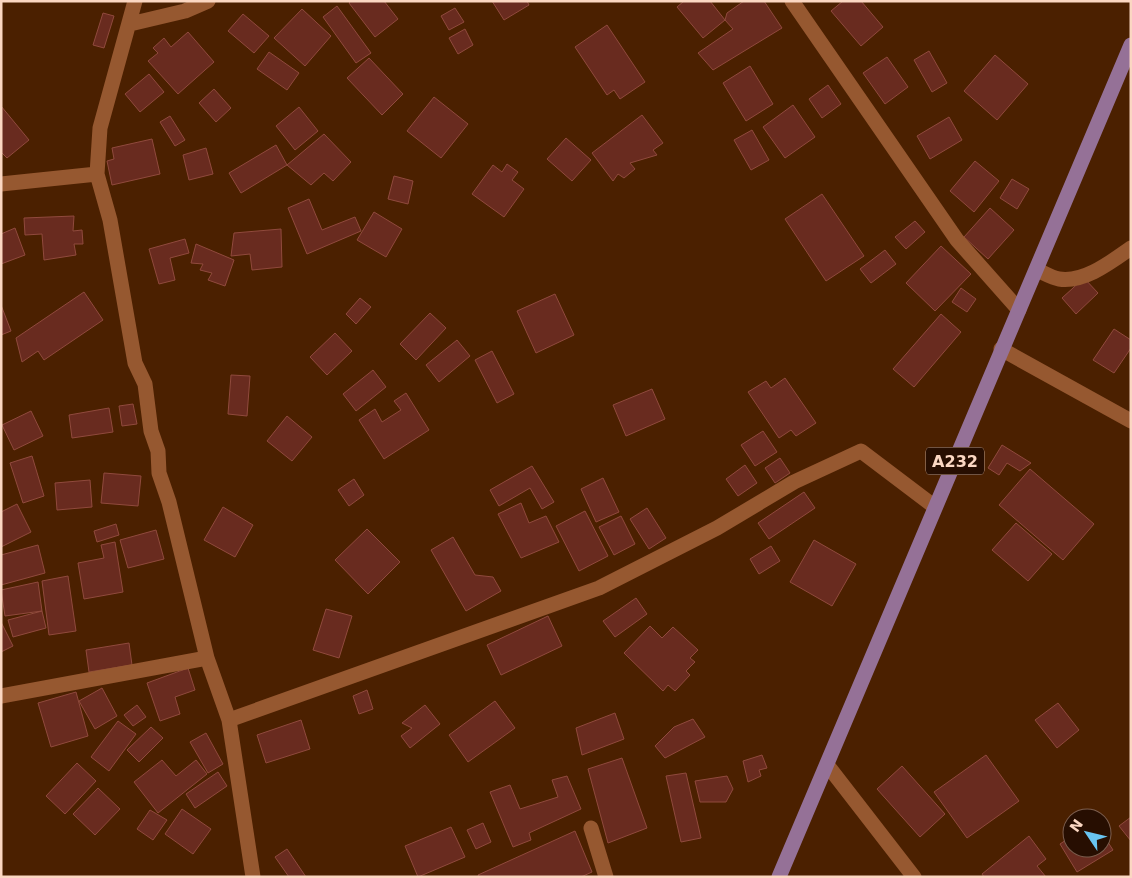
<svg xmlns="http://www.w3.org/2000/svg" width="1132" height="878" viewBox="0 0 1132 878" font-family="'DejaVu Sans',sans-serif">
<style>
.building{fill:#692b1f;stroke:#904a3d}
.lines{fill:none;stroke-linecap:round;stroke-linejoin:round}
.minor{stroke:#965830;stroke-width:15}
.major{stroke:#957197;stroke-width:15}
.labels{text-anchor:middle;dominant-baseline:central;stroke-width:4.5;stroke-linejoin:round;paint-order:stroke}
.shield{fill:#270e01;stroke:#bb9b88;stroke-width:1}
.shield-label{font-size:16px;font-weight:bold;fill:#fbd7c2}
</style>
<rect width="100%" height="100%" fill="#4b2000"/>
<path class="building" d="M351 1H384L398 19 375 37 349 3Z
M492 1H527L529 5 504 20Z
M684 1H710L725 20 703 38 677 7Z
M744 1H764L782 28 713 70 698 53 733 29 725 20 727 13Z
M843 1H861L883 27 861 46 831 11Z
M337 6 371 53 356 63 323 17Z
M455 8 464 22 449 30 441 16Z
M302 9 331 36 305 66 274 38Z
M103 13 114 16 104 48 93 45Z
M243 14 269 36 254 53 228 31Z
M607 25 645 82 620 99 614 90 607 95 575 47Z
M465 29 473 45 458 54 449 38Z
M188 32 214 62 178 94 148 61 158 53 153 48 164 38 171 47Z
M929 51 947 83 932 92 914 60Z
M269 52 299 73 287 90 257 69Z
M995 55 1028 84 997 120 964 91Z
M887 57 908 87 885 104 863 73Z
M369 58 403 94 382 115 347 78Z
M750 66 773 104 746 121 723 83Z
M149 74 164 92 140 112 125 94Z
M828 85 841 104 822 118 809 99Z
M214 89 231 108 216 122 199 103Z
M434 97 468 124 441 158 407 131Z
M793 105 815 137 785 158 763 127Z
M1 106 29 140 7 158 1 152Z
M299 107 318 131 295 150 276 126Z
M642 115 663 143 653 150 657 155 630 163 635 169 624 178 618 174 613 181 592 153Z
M170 116 185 140 175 146 160 122Z
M949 117 962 140 930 159 917 136Z
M752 130 769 160 751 170 734 140Z
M324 134 351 162 333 181 324 173 311 185 287 165Z
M566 138 591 160 572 181 547 159Z
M152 139 160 174 112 185 107 161 114 159 112 148Z
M276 145 287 165 241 193 229 173Z
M206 148 213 174 189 180 183 155Z
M975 161 999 181 974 212 950 191Z
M507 164 518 172 512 180 524 189 504 217 472 194 493 165 502 172Z
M394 176 413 181 408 204 388 199Z
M1012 179 1029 189 1017 209 1000 198Z
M822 194 864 256 826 281 785 219Z
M309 199 322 230 355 217 361 231 307 254 288 208Z
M990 208 1014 230 988 259 964 237Z
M374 212 402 229 386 257 357 240Z
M74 216 73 231 82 230 83 244H74L76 255 44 260 42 234 25 235 24 218Z
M915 221 925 232 906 249 895 237Z
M15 228 25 255 1 264V234Z
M281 229 282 267 252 270 250 254 231 256 234 233Z
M185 239 189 253 170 258 175 280 159 284 149 249Z
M196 244 234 260 225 286 208 280 212 273 200 270 203 264 191 263Z
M941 246 971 274 935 311 906 283Z
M885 250 896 264 871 283 860 269Z
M1084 278 1098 293 1076 314 1062 298Z
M961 288 976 299 967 312 952 302Z
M84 292 103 320 44 360 38 351 22 362 16 338Z
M555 294 574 335 536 353 517 311Z
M360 298 371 307 356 324 346 314Z
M1 305 11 331 1 335Z
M430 313 446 328 416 360 400 344Z
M941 314 961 332 914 387 893 369Z
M1114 329 1131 340V348L1114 373 1093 360Z
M335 333 352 351 327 375 310 357Z
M457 340 470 356 439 382 426 365Z
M492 351 514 394 497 403 475 360Z
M373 370 386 387 356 411 343 394Z
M231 375 250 376 247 416 228 414Z
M785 378 816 423 796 436 791 430 779 438 748 392 766 381 771 388Z
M652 389 665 419 626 436 613 405Z
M406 393 429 430 384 459 359 420 375 409 382 422 401 410 394 401Z
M133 404 137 424 122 426 119 406Z
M109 408 113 432 72 438 69 415Z
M31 411 43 436 14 450 2 425Z
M287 416 312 437 292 461 267 441Z
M763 431 777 452 755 466 741 445Z
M1002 445 1031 463 1020 471 1007 463 999 475 988 468Z
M32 456 44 496 23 503 10 463Z
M780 458 790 473 775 483 765 468Z
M745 465 757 483 738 496 726 479Z
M532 466 554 502 542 509 530 488 499 506 490 490Z
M1030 469 1094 524 1063 560 999 505Z
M104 473 141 476 138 506 101 503Z
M603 478 619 512 596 522 581 489Z
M354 479 364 495 349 506 338 490Z
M90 480 92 507 57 510 55 483Z
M804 492 815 508 769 539 758 523Z
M521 503 529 523 546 516 559 542 521 558 498 514Z
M17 504 31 532 1 547V512Z
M223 507 253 525 235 557 204 540Z
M647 508 666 538 649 549 630 519Z
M585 511 608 556 579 571 556 526Z
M621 516 635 544 614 555 599 527Z
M1016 523 1052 554 1028 581 992 550Z
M116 524 119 535 97 542 94 531Z
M367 529 400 562 368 594 335 560Z
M156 530 164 559 128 568 120 540Z
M453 537 475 575 493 577 501 591 466 611 431 550Z
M814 540 856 564 832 606 790 582Z
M115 542 123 592 84 599 78 563 104 558 101 545Z
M38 545 45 573 1 585V555Z
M771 546 780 561 759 574 750 559Z
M68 576 76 631 49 635 42 581Z
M38 582 42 611 5 616 1 590Z
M636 598 647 614 615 637 603 621Z
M326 609 352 616 339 658 313 650Z
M42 611 46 628 13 637 8 620Z
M548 616 562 646 501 675 487 645Z
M1 622 13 646 1 652Z
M650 626 662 638 673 627 698 650 690 658 695 662 686 671 690 675 675 691 668 685 663 691 624 653Z
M129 643 132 665 89 672 86 650Z
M188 668 195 690 175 697 180 714 160 721 147 683Z
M102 688 117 716 95 729 79 701Z
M367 690 373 709 359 714 353 696Z
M76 692 88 736 51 747 38 703Z
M495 701 515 728 468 762 449 735Z
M1058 703 1079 730 1057 748 1035 720Z
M137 705 146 717 133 726 124 715Z
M425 705 440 724 410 748 401 736 412 728 402 723Z
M615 713 624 739 582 755 576 728Z
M693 719 705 737 665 758 655 746 674 727Z
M301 720 310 749 266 763 257 735Z
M118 721 136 734 109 771 91 757Z
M151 727 163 738 139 762 127 750Z
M206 733 223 764 208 773 190 742Z
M762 755 767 768 759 770 761 776 748 782 743 761Z
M986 755 1019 801 967 838 934 792Z
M622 758 647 828 608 843 588 769Z
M162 760 176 776 196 760 207 774 158 813 134 782Z
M77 763 96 781 65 814 46 796Z
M902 766 945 814 920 837 877 789Z
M218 772 227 786 195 808 186 794Z
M686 773 701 838 681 842 666 776Z
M567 776 581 809 529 833 531 840 513 847 490 792 510 785 520 809 558 797 552 780Z
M727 776 733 789 726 802H700L695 781Z
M98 788 120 809 95 835 73 814Z
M182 809 211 829 193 854 165 834Z
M150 810 167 820 153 840 137 829Z
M1131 817V841L1119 826Z
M483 823 491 842 476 849 467 830Z
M451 827 465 857 418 877 405 846Z
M575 831 592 872 581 877H479L478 875Z
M1102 833 1113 850 1077 872 1060 844 1072 836V848H1102Z
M1029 836 1046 859 1037 866 1046 877H984L982 874Z
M287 849 306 877H289L275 857Z"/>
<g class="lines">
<path class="minor" d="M135 1 100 128 97 174 110 220 135 363 145 384 151 431 158 451 159 473 169 502 207 658 229 720 253 877
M792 1 957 240 1019 310
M130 24 185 11 208 1
M1 184 97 174
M1037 270C1044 273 1052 278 1059 279 1084 283 1111 262 1131 248
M1001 349 1131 421
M1 696 207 658
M229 720 599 588 717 528 794 482 861 451 935 507
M828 766 914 877
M591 828 606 877"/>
<path class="major" d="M779 877 1131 45"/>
</g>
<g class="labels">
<rect class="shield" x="926" y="447.5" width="58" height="27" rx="4"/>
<g class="shield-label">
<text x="955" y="461">A232</text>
</g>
</g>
<rect width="1132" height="878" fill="none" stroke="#fbd7c2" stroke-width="5"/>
<g transform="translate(1087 833) rotate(305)"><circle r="24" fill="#270e01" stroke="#7c5e4e"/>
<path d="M0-4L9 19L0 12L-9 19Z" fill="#69c4f1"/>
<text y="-8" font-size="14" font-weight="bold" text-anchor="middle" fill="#fbd7c2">N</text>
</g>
</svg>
